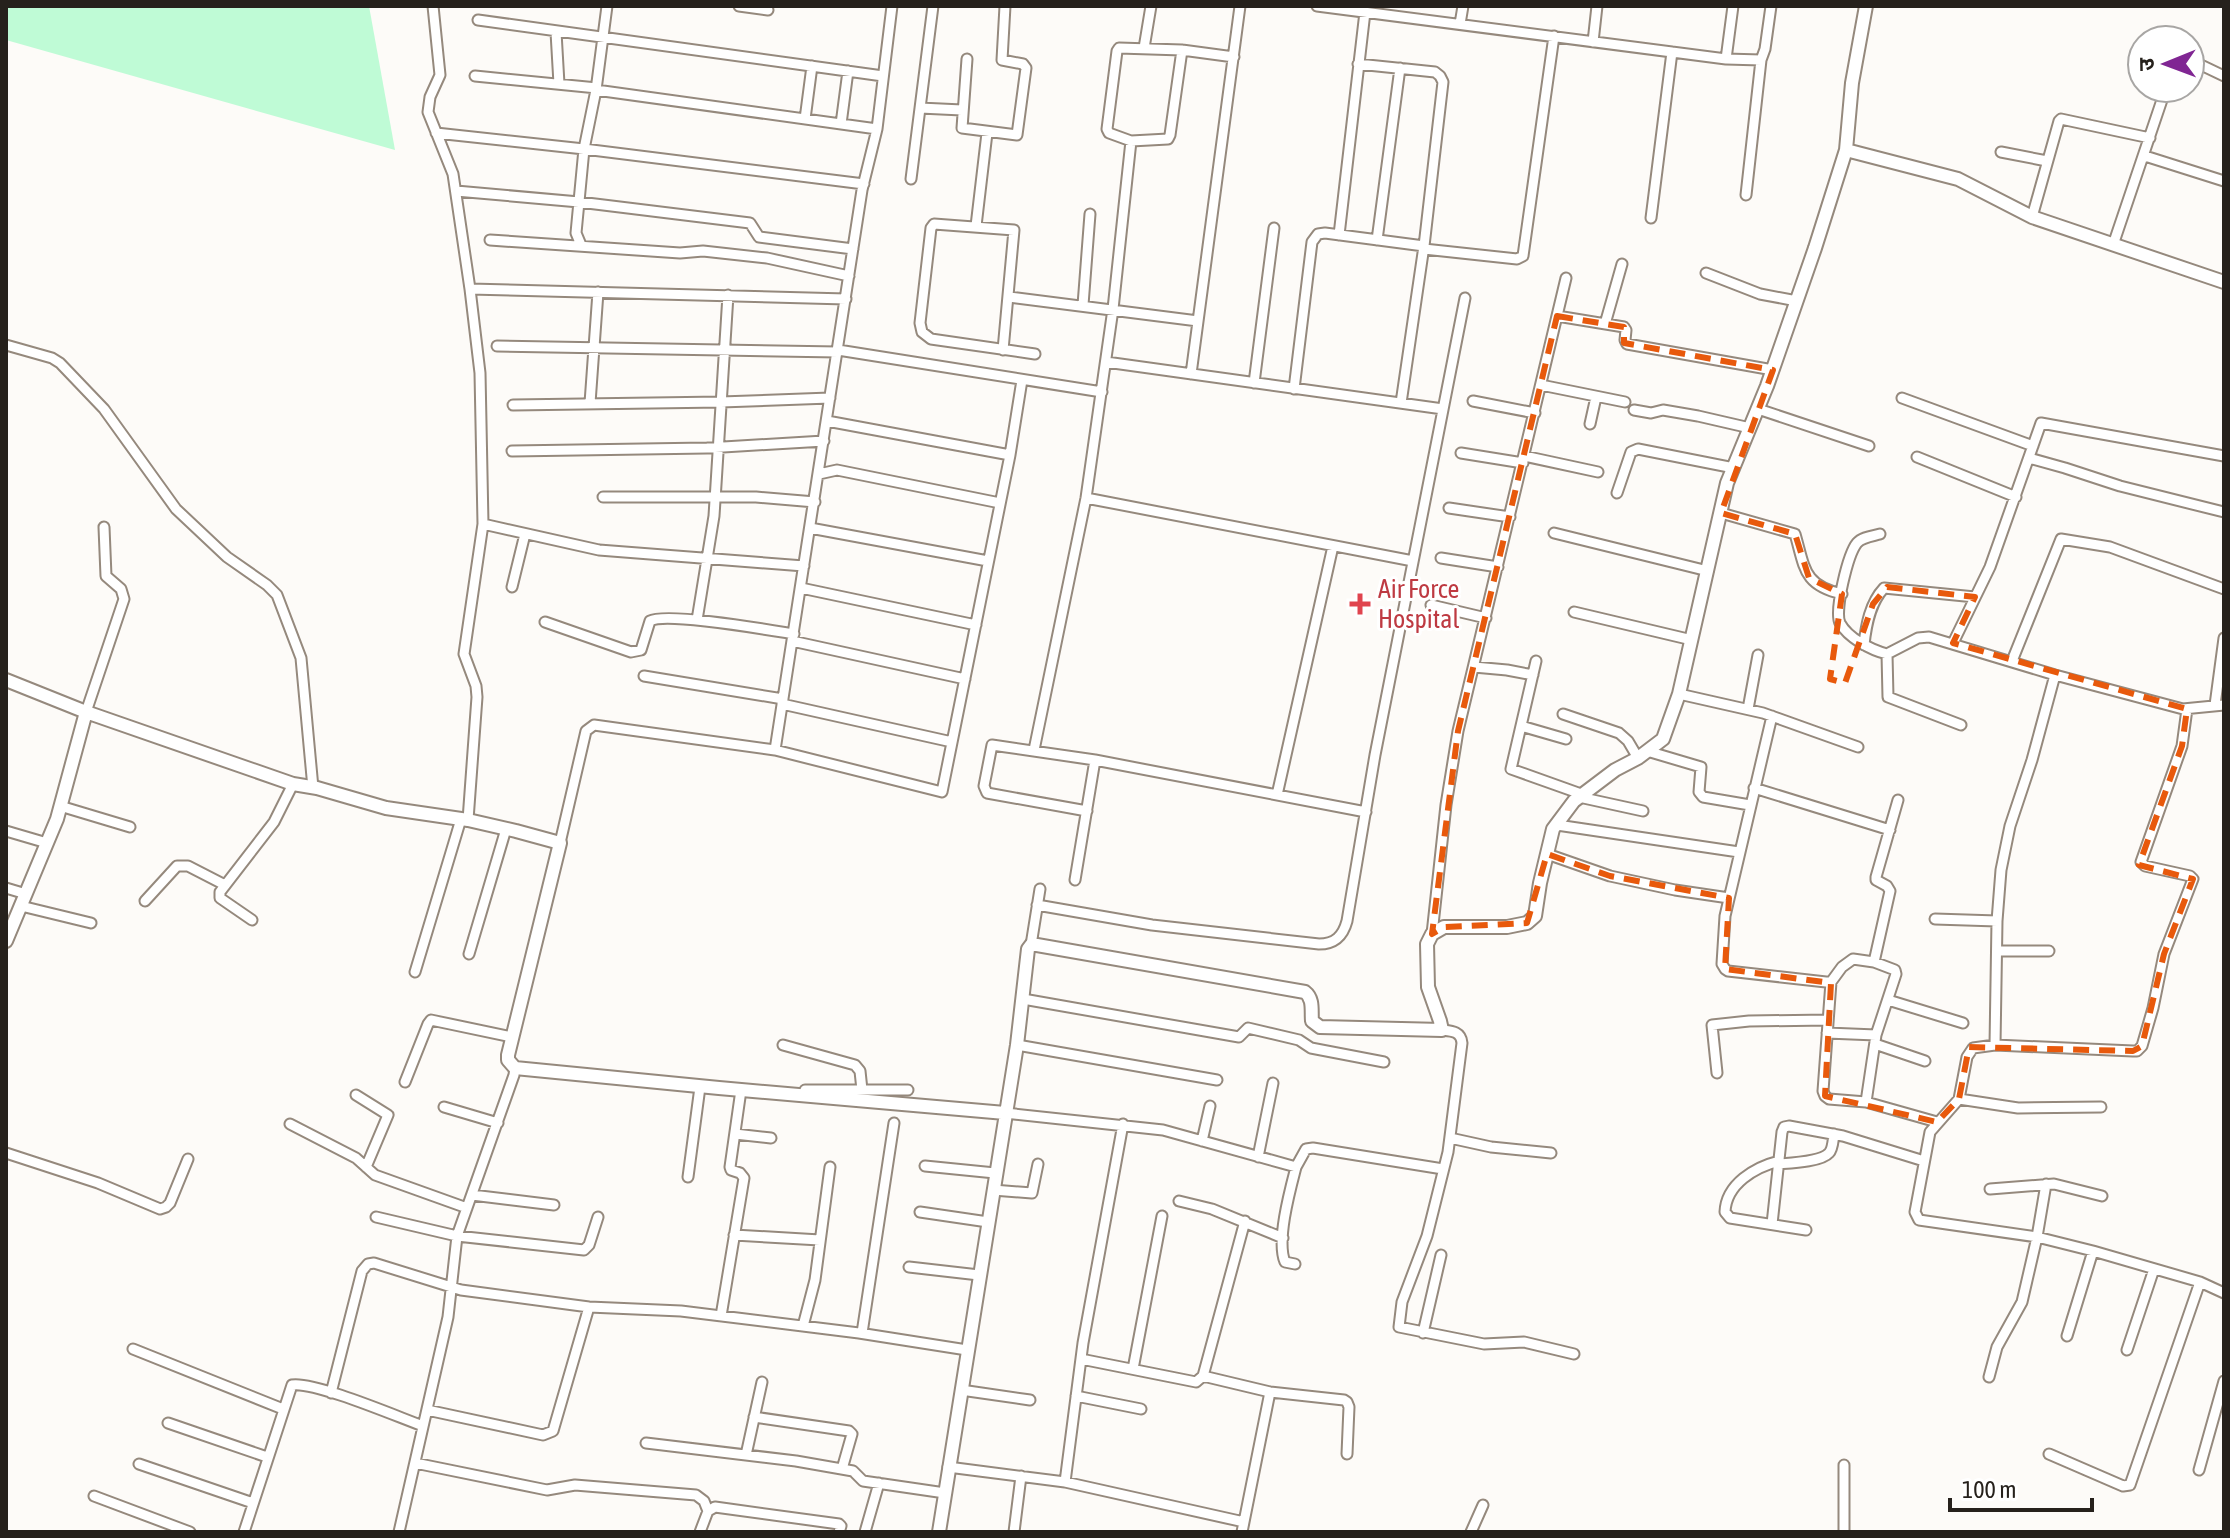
<svg xmlns="http://www.w3.org/2000/svg" width="2230" height="1538" viewBox="0 0 2230 1538" font-family="'Asap Condensed','Noto Sans Devanagari',sans-serif">
<style>
.green{fill:#bffbd6}
.lines{fill:none;stroke-linecap:round;stroke-linejoin:round}
.street-casing{stroke:#95897d;stroke-width:13}
.secondary-casing{stroke:#95897d;stroke-width:16}
.street{stroke:#fff;stroke-width:9}
.secondary{stroke:#fff;stroke-width:12}
.marked{fill:none;stroke:#e8590c;stroke-width:6;stroke-dasharray:16 10;stroke-linejoin:round}
.health-dot{fill:#e0444e;stroke:#fff;stroke-width:3}
.labels{text-anchor:middle;dominant-baseline:central;stroke-width:6;stroke-linejoin:round;paint-order:stroke}
.health-label{font-size:26px;fill:#be3a42;stroke:#fff;text-anchor:start}
</style>
<rect width="100%" height="100%" fill="#fdfbf8"/>
<path class="green" d="M6 6H369L395 150 6 40Z"/>
<g class="lines">
<defs>
<path id="street" d="M433 6 440 75 430 97 428 112 453 174 470 289 480 373 483 524 464 654 476 686 477 697 468 820
M739 6 768 10
M1317 6 1726 59 1761 60 1765 49 1771 6
M478 20 883 76
M1460 24 1463 6
M556 32 559 84
M1593 42 1597 6
M1144 48 1151 6
M1182 50 1170 135 1168 139 1131 141 1109 133 1107 129 1117 51 1119 48 1182 50 1234 57
M967 59 962 128 1017 135 1026 68 1023 64 1002 60 1005 6
M1726 59 1733 6
M1358 64 1435 72 1440 76 1443 82 1424 246 1401 403
M2201 65 2224 76
M475 76 597 88
M596 90 877 129
M920 108 962 110
M805 119 812 66
M841 124 848 71
M436 133 584 149 864 184
M2001 152 2047 161
M2145 156 2224 181
M911 179 933 6
M456 191 579 202 750 223 759 237 853 249
M1746 195 1761 60
M2032 217 2059 121 2061 119 2150 138
M1651 218 1672 52
M976 226 987 133
M1339 235 1365 12
M490 240 680 253 703 251 767 258 849 276
M1377 240 1400 68
M581 245 576 233 584 149 596 90 607 6
M2113 245 2166 88
M1424 249 1517 259 1523 256 1554 36
M1706 273 1760 294 1797 301
M470 289 846 299
M1009 297 1198 321
M1083 305 1090 214
M1557 316 1624 327 1626 330 1625 340 1627 344 1773 370
M1605 324 1622 264
M6 345 52 358 60 363 104 409 176 509 227 557 267 585 277 595 301 658 313 788
M497 346 838 352
M838 350 1102 392
M1003 350 1014 230 934 224 931 228 920 323 922 332 931 339 1035 354
M1106 362 1443 409
M1191 374 1240 6
M1254 383 1274 228
M1541 385 1625 402
M1294 389 1312 242 1318 234 1325 233 1424 246
M1902 398 2033 446
M1473 401 1535 413
M590 403 598 292
M513 405 721 402 830 398
M1758 409 1869 446
M1634 410 1651 413 1663 410 1698 416 1750 428
M827 421 1010 455
M1590 424 1596 397
M512 451 707 448 824 441
M1461 453 1523 463
M1524 456 1598 472
M1917 457 2016 497
M2029 458 2065 468 2120 486 2224 512
M819 474 837 470 1000 503
M1617 493 1631 452 1638 449 1734 468
M603 497H756L815 502
M1086 498 1413 561
M1449 508 1510 517
M1721 513 1795 534C1805 568 1803 585 1842 594
M483 524 599 550 804 566
M810 528 988 561
M1554 533 1708 571
M1880 534C1873 536 1862 537 1857 543 1848 554 1834 611 1840 623 1848 638 1871 650 1887 654L1918 638 1929 637 2055 675 2183 709 2224 705
M1441 558 1498 567
M512 587 525 534
M801 588 976 625
M1431 605 1486 618
M1574 612 1692 640
M697 620 714 516 728 295
M545 622 631 652 641 650 650 621C666 612 769 630 794 634
M792 641 965 679
M1953 643 1990 567 2041 423 2224 456
M1864 645C1866 625 1870 603 1884 588L1975 597
M1887 654 1888 697 1961 725
M1536 661 1511 769 1584 795
M2012 661 2061 539 2110 547 2224 589
M1474 667 1507 670 1533 675
M644 676 783 699
M1679 694 1763 713 1858 747
M782 704 952 742
M2215 705 2224 638
M1748 709 1758 655
M2187 709 2182 746 2141 862 2145 866 2190 876 2193 879 2164 954 2153 1008 2142 1046 2137 1051H2133L1995 1045 1973 1048 1967 1057 1959 1099 1930 1132 1915 1212 1919 1220 2037 1237 2093 1251 2200 1282 2224 1293
M86 712 124 599 121 589 106 576 104 527
M1563 714 1619 733 1628 741 1638 758
M1772 716 1725 916 1722 964 1725 969 1728 971 1826 982H1831L1842 967 1853 959 1874 962 1895 970 1896 974 1876 1035 1866 1102
M1521 726 1566 739
M775 750 862 190 877 129 892 6
M1034 750 1086 498 1113 309 1131 141
M1647 751 1701 767 1699 792 1703 797 1750 805
M1754 788 1890 830
M1277 795 1333 546
M1579 797 1643 811
M60 806 130 827
M1087 811 987 793 984 786 992 745 1095 760 1366 812
M1557 825 1739 852
M6 831 47 843
M560 843 586 731 594 725 775 750 942 792 1010 455 1022 380
M1547 854 1610 876 1675 890 1729 898
M1075 880 1095 760
M6 888 26 894
M145 901 177 866H188L225 885
M1037 905 1152 925 1319 944C1335 944 1343 936 1347 921L1375 755 1465 298
M21 906 91 923
M1935 919 1997 921
M252 920 220 898V892L274 822 293 784
M1432 934 1446 805 1458 731 1566 278
M1031 945 1040 889
M1997 951H2049
M469 954 506 829
M1874 962 1890 891 1887 886 1876 880V877L1898 800
M415 972 461 819
M1831 982 1823 1091 1825 1096 1829 1099 1866 1102 1937 1122
M1023 999 1239 1037 1248 1028 1299 1040 1311 1048 1384 1062
M1888 1000 1963 1023
M1442 1030C1451 1031 1461 1031 1462 1043L1448 1152 1427 1236 1402 1302 1399 1327 1484 1344 1524 1342 1574 1354
M1827 1033 1876 1035
M1875 1044 1925 1061
M783 1045 855 1065 860 1071 862 1090
M1017 1045 1217 1080
M1995 1045 1997 921 2001 870 2010 826 2032 760 2055 675
M1717 1073 1712 1025 1749 1021 1828 1020
M405 1082 428 1024 431 1020 512 1037
M805 1090H908
M356 1095 388 1115 366 1167
M1959 1099 2018 1108 2101 1107
M444 1107 498 1123
M1005 1113 1163 1130 1296 1167 1306 1149 1313 1148 1443 1169
M290 1124 356 1158 375 1175 467 1208
M735 1134 771 1138
M1450 1138 1491 1147 1551 1153
M1202 1141 1210 1106
M6 1153 98 1183 160 1209 166 1207 170 1203 188 1159
M1258 1157 1273 1083
M1779 1161C1755 1167 1726 1184 1725 1212L1730 1218 1806 1230
M1778 1164C1790 1163 1821 1162 1829 1153 1833 1149 1833 1140 1834 1134
M925 1166 995 1173
M688 1177 700 1087
M1990 1189 2054 1184 2102 1196
M993 1190 1032 1193 1038 1164
M472 1195 554 1205
M1179 1201 1212 1209 1283 1238
M920 1212 988 1222
M376 1217 457 1236 584 1250 589 1245 598 1217
M1772 1224 1782 1132 1784 1127 1789 1126 1843 1136 1924 1161
M734 1235 820 1240
M1295 1264 1285 1262C1276 1241 1290 1190 1296 1167
M909 1267 979 1275
M721 1316 744 1178 740 1173 731 1170 730 1167 741 1090
M803 1326 815 1280 830 1167
M862 1333 894 1123
M1423 1333 1441 1255
M2067 1336 2093 1251
M133 1349 283 1409
M2127 1350 2154 1269
M1081 1359 1196 1382 1203 1376 1245 1221
M1133 1369 1162 1216
M1203 1376 1270 1392 1344 1400 1347 1402 1349 1407 1347 1454
M1989 1377 1997 1347 2022 1302 2037 1237 2046 1184
M961 1390 1030 1400
M331 1393 362 1271 368 1264 374 1263 461 1290 589 1307 681 1311 859 1333 967 1350
M1076 1396 1141 1409
M427 1410 543 1435 553 1431 589 1307
M754 1417 849 1431 852 1434 842 1469
M168 1423 267 1457
M646 1443 796 1461 853 1471 863 1481 945 1493
M2049 1454 2123 1486 2130 1485 2200 1282
M746 1455 762 1382
M415 1463 547 1490 575 1485 696 1495 704 1501 708 1511
M139 1464 253 1503
M1844 1465V1532
M948 1467 1065 1482 1244 1522
M2199 1470 2224 1381
M1065 1482 1083 1343 1123 1124
M94 1496 190 1532
M244 1532 292 1385C314 1381 398 1417 423 1426
M399 1532 448 1317 457 1236 514 1075 515 1068
M700 1532 708 1511 715 1507 839 1524 841 1526 839 1532
M865 1532 879 1483
M1014 1532 1021 1476
M1242 1532 1270 1392
M1471 1532 1483 1505"/>
<path id="secondary" d="M1846 150 1958 179 2032 217 2224 282
M6 680 86 712 293 784 317 788 386 808 468 820 516 831 560 843 508 1055V1060L515 1068 719 1088 1005 1113
M6 941 57 819 86 712
M939 1532 1017 1045 1028 949 1031 945H1037L1305 992C1314 999 1311 1011 1312 1021L1320 1027 1442 1030 1440 1021 1428 987 1427 944 1432 934 1444 927H1507L1527 923 1535 916 1540 883 1553 829 1574 801 1615 770 1638 758 1663 739 1679 694 1727 483 1767 386 1815 248 1846 150 1852 83 1866 6"/>
</defs>
<use href="#street" class="street-casing"/>
<use href="#secondary" class="secondary-casing"/>
<use href="#street" class="street"/>
<use href="#secondary" class="secondary"/>
</g>
<path class="marked" d="M1557 316 1624 327V343L1773 370 1721 513 1795 534 1809 578 1842 594 1830 679 1845 683 1873 604 1887 587 1975 597 1953 643 2187 709 2182 746 2139 865 2193 879 2164 954 2142 1046 2133 1051 1969 1047 1959 1099 1937 1122 1825 1096 1831 983 1725 969 1729 898 1610 876 1547 854 1527 923 1444 927 1432 934 1458 731Z"/>
<path class="health-dot" d="M1356 592h8v8h8v8h-8v8h-8v-8h-8v-8h8z"/>
<g class="labels">
<g class="health-label">
<text x="1378" y="589">Air Force<tspan x="1378" dy="30">Hospital</tspan></text>
</g>
</g>
<rect width="2230" height="1538" fill="none" stroke="#26211c" stroke-width="16"/>
<g transform="translate(2166 64) rotate(269)"><circle r="38" fill="#ffffff" stroke="#a8a6a4" stroke-width="2"/>
<path d="M0-6L14 30L0 20L-14 30Z" fill="#802693"/>
<text y="-12" font-size="22" font-weight="bold" text-anchor="middle" fill="#26211c">उ</text>
</g>
<path d="M1950 1498v12h142v-12" fill="none" stroke="#26211c" stroke-width="4"/>
<text x="1962" y="1498" font-size="24" fill="#26211c" stroke="#ffffff" stroke-width="6" paint-order="stroke">100 m</text>
</svg>
